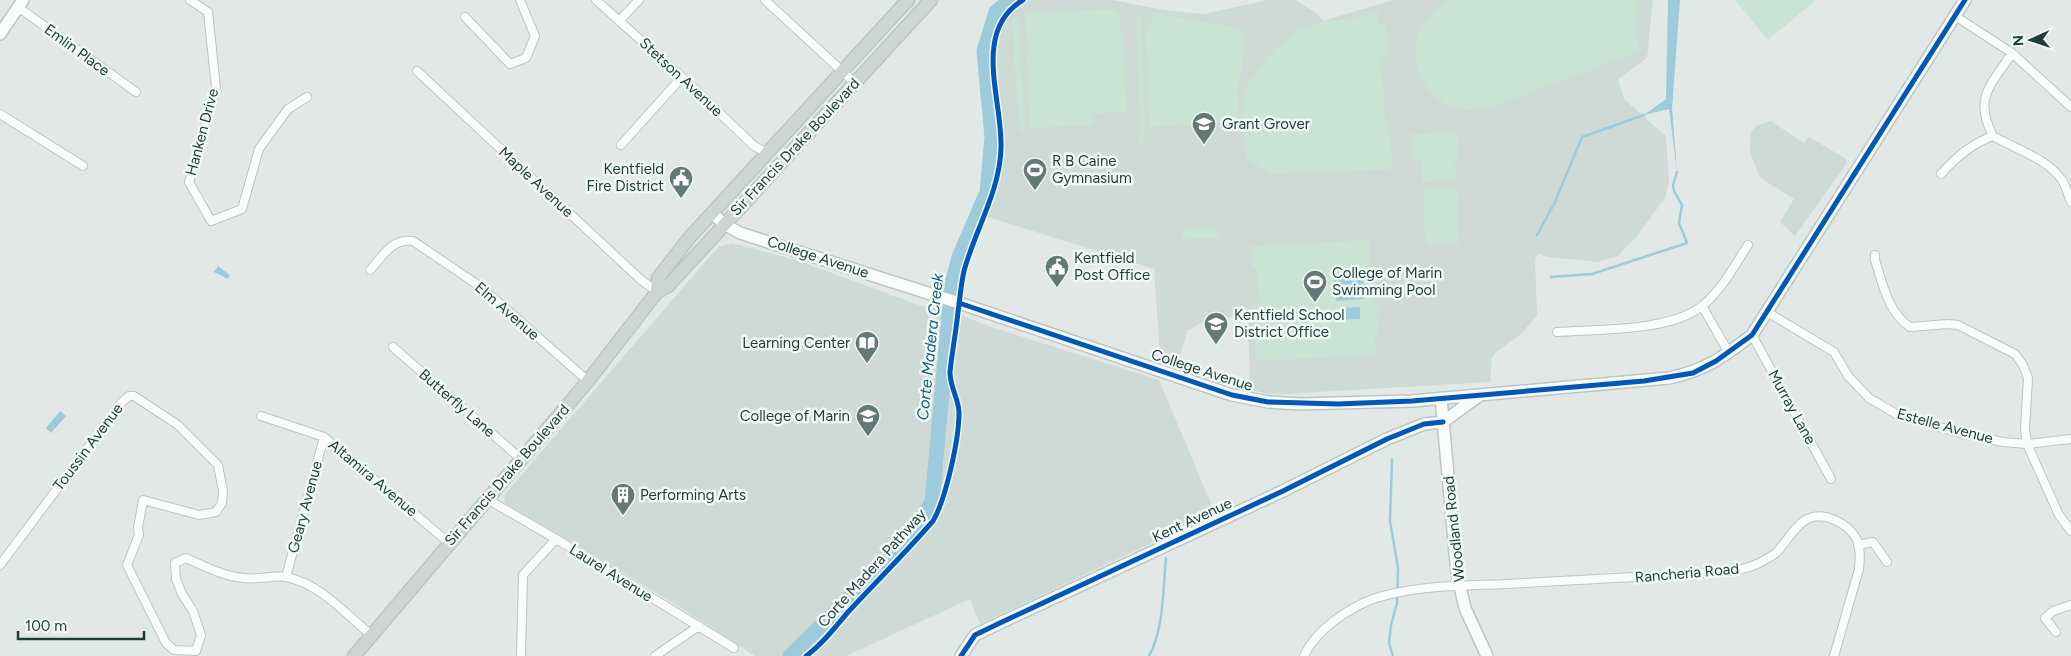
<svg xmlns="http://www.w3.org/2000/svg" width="2071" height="656" viewBox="0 0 2071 656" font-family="Figtree,sans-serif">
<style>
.built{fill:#cedad6}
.green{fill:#c9e3d4}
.water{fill:#9dcbdb}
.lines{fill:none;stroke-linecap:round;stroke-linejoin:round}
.stream{stroke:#9dcbdb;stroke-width:2.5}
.river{stroke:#9dcbdb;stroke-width:15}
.street-casing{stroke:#bec5c3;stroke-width:10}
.secondary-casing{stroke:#bdc6c4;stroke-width:14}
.primary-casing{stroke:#bbc5c3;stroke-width:15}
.street{stroke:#fafcfb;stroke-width:8}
.secondary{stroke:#fafcfb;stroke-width:11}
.primary{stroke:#ccd5d4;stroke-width:12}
.cycleway-casing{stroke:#eff8f4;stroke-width:8}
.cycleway{stroke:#0057b8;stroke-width:5}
.labels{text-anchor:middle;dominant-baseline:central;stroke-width:5;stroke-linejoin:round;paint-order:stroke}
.street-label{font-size:15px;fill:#1e3d38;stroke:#eff8f4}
.poi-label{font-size:15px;fill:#1e3d38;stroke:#eff8f4;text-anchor:start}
.water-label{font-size:16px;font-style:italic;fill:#135f7e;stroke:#eff8f4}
</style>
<rect width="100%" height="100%" fill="#e1e8e6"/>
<path class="built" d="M1030 0H1113L1163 10 1204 14 1268 0H1295L1318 14 1323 21 1393 0H1653L1647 58 1618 79 1624 99 1666 136 1669 182 1665 198 1636 237 1618 256 1598 262 1549 257 1539 254 1535 259 1537 315 1521 334 1496 352 1492 358 1490 382 1283 394H1268L1248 389 1250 370 1247 316 1211 318 1188 330 1181 351 1179 362 1160 356 1154 269 988 217 1005 156 995 66V49L998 35 1005 22 1013 11Z
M1771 121 1804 143 1809 137 1845 158 1847 163 1795 236 1780 222 1794 199 1760 178 1750 152 1751 132 1756 126Z
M732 243 799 261 919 305 953 312 988 326 1159 380 1215 513 980 624 970 599 846 656H755L667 599 506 504 504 498 505 494 711 255 719 247Z"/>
<path class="green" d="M1450 0H1636L1638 11 1635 33 1641 51 1490 108C1478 109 1463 112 1451 107 1404 85 1403 22 1450 0Z
M1735 0H1816L1768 40Z
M1114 9 1120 15V30L1123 31 1127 112 1093 114V125L1030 128 1025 13Z
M1377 10 1378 25 1386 24 1390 56 1381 57 1385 116 1389 123 1393 169 1270 174 1245 157 1242 92 1270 54 1297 30 1323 21 1351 19Z
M1155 13 1240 28 1246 37 1238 91 1239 122 1149 127 1145 32Z
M1136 16H1142L1145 143H1139Z
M1012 18H1019L1025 131 1019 132Z
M1457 132 1458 159 1455 160 1456 180 1422 182 1421 161H1412L1411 134Z
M1457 187 1459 243 1429 244 1425 241 1423 188Z
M1214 228 1217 230 1221 238 1183 239V231L1186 229Z
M1370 240V267H1375L1376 285H1379V291H1375V300L1371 301 1372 305H1379L1380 315 1377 316 1378 333 1374 334 1376 355 1256 361 1255 338 1260 337 1257 268H1252L1251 246Z"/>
<path class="water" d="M1668 0H1680L1672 108 1677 172 1669 109 1644 115 1666 99Z
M218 266 230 275 228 279 214 272Z
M1363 277 1364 299 1336 301 1334 278Z
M1360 307V319L1341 320V308Z
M60 411 66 416 51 433 46 428Z"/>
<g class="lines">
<path class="stream" d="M1537 235 1554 204 1582 137 1644 115
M1551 277 1592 274 1687 243 1679 223 1682 205 1674 191 1673 185 1677 172
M1392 459 1390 521 1398 568 1397 603 1391 625 1389 643 1393 656
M1149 656C1164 629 1163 589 1166 558"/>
<path class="river" d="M790 656 908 540 932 502 952 284 959 257 987 192 992 137 984 51 996 12 1010 0"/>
<defs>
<path id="street" d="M190 0 208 12 216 88 189 182 211 221 242 209 259 149 288 109 307 97
M596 0 682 77 754 146 767 153
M765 0 855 83
M18 7 136 92
M1955 16 2012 53 2071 107
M465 17 510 64 526 58 535 36 520 0
M619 21 639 0
M417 71 640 279 657 292
M0 114 83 166
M1993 136C2015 149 2047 158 2062 180 2066 186 2068 195 2071 202
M1993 136C1973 97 1991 86 2012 53
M621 145 682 77
M1941 174C1955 158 1973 143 1993 136
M1875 255V260C1883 285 1888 312 1910 327L1948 324 1958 325 2015 354 2023 365 2028 378 2025 429 2027 444 2059 515 2071 531
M370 270C383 256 392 238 413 241L481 287 588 381
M1702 306 1729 353
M1767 312 1834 352 1848 376 1869 398 1898 415 1963 434 2003 442 2027 444 2071 439
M1557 332C1598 329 1669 332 1702 306 1722 290 1734 266 1748 245
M1752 335 1831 479
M393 347 521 459
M261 416 324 437 449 543
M487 499 556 539 734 648
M1858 545 1873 542 1887 562
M0 565 122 402 129 396H134L178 425 218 465 223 491 222 503 216 512 199 515 143 500 138 528 139 535 127 565 166 643 174 650 196 651 201 635 193 611 182 594 176 579 175 563 186 558C204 566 225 577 244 578 258 580 273 575 286 577 319 583 347 615 371 635
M286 577 324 437
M2056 632 2045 618 2053 611 2071 605
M521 656 523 575 556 539
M655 656 699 626
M1304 656C1316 630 1347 609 1373 599 1415 585 1462 586 1506 584 1573 580 1640 577 1707 573 1724 571 1744 571 1759 563 1765 560 1771 557 1776 553 1786 543 1794 526 1807 519 1824 511 1847 523 1856 538 1861 547 1860 559 1859 569L1834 656"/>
<path id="secondary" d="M0 34 23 0
M712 213 724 224 740 233 959 303 1232 395 1268 402 1300 404 1412 401 1669 378C1706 370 1722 358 1752 335L1965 0
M1441 398 1457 574 1465 608 1487 656
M1443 422 1480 395
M961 656 975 635 1002 622 1283 491 1387 439 1424 424 1443 422"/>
<path id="primary" d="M657 292 658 278 690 237 908 0
M354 656 588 381 657 292 668 286 931 0"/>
</defs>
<use href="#street" class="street-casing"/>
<use href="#secondary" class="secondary-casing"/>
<use href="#primary" class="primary-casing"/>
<use href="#street" class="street"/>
<use href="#secondary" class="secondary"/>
<use href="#primary" class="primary"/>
<defs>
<path id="cycleway" d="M959 303 1232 395 1268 402 1338 404 1412 401 1644 381 1693 373 1716 361 1752 335 1965 0
M806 656C823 644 835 627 849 611 877 581 906 552 933 521 946 499 959 439 959 413 959 399 950 388 950 372 952 352 956 332 958 312 960 298 961 284 964 271 975 230 1000 191 1001 148 1003 101 971 31 1023 0
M961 656 975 635 1002 622 1283 491 1387 439 1424 424 1443 422"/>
</defs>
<use href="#cycleway" class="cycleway-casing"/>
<use href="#cycleway" class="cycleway"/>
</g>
<defs>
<symbol id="school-pin" viewBox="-11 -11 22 30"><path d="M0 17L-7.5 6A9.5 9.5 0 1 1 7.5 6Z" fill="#627975" stroke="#eff8f4"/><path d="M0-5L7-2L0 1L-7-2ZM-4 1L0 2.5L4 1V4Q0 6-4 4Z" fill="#fff"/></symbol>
<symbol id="stadium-pin" viewBox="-11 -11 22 30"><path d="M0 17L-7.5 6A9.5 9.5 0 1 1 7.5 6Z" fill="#627975" stroke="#eff8f4"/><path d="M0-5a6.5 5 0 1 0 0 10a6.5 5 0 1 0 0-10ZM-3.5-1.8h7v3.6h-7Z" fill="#fff"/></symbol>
<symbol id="civic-pin" viewBox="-11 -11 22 30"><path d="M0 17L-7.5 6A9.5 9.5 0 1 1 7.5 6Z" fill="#627975" stroke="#eff8f4"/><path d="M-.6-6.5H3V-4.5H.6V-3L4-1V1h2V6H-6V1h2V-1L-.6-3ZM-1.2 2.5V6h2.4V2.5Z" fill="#fff"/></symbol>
<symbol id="library-pin" viewBox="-11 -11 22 30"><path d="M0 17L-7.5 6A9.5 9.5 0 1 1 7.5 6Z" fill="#627975" stroke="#eff8f4"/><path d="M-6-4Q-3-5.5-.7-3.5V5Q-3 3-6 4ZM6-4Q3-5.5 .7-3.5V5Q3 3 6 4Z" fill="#fff"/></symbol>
<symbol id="university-pin" viewBox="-11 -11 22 30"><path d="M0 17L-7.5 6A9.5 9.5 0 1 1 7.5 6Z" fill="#627975" stroke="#eff8f4"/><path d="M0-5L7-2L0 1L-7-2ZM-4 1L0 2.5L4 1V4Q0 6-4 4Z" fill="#fff"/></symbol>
<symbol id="building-pin" viewBox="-11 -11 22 30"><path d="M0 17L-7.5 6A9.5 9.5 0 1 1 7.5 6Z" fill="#627975" stroke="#eff8f4"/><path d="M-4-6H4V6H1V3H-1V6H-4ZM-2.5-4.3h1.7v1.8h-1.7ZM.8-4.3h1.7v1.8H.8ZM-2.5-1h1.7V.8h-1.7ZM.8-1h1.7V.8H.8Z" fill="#fff"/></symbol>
</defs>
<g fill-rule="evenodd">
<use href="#school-pin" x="1190" y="110" width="28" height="38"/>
<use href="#stadium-pin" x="1021" y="156" width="28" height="38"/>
<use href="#civic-pin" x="667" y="164" width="28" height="38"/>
<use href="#civic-pin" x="1043" y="253" width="28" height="38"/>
<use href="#stadium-pin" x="1301" y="268" width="28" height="38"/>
<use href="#school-pin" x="1202" y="310" width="28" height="38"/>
<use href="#library-pin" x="853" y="329" width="28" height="38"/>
<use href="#university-pin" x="854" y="402" width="28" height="38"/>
<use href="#building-pin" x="609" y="481" width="28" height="38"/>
</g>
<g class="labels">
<g class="street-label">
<text transform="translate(77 50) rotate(36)">Emlin Place</text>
<text transform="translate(681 77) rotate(43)">Stetson Avenue</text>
<text transform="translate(202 132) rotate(-75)">Hanken Drive</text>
<text transform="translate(795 147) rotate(-47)">Sir Francis Drake Boulevard</text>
<text transform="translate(536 182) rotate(43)">Maple Avenue</text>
<text transform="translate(818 257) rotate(18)">College Avenue</text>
<text transform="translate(507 311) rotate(41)">Elm Avenue</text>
<text transform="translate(1202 370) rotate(18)">College Avenue</text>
<text transform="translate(457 403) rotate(41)">Butterfly Lane</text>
<text transform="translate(1792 407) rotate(61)">Murray Lane</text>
<text transform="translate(1945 426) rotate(15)">Estelle Avenue</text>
<text transform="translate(88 447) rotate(-53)">Toussin Avenue</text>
<text transform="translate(507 475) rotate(-49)">Sir Francis Drake Boulevard</text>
<text transform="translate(373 478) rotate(40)">Altamira Avenue</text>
<text transform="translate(305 507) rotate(-75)">Geary Avenue</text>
<text transform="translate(1192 520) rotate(-25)">Kent Avenue</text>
<text transform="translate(1454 529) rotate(-96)">Woodland Road</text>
<text transform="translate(872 568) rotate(-48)">Corte Madera Pathway</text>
<text transform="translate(611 573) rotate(32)">Laurel Avenue</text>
<text transform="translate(1687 573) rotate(-5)">Rancheria Road</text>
</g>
<g class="poi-label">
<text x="1222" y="124">Grant Grover</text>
<text x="1052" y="161">R B Caine<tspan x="1052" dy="17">Gymnasium</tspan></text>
<text x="664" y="169" text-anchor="end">Kentfield<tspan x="664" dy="17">Fire District</tspan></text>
<text x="1074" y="258">Kentfield<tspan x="1074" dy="17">Post Office</tspan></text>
<text x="1332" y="273">College of Marin<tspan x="1332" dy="17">Swimming Pool</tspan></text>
<text x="1234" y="315">Kentfield School<tspan x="1234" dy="17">District Office</tspan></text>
<text x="850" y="343" text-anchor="end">Learning Center</text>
<text x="850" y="416" text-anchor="end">College of Marin</text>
<text x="640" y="495">Performing Arts</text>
</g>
<g class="water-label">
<text transform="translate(930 347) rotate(-84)">Corte Madera Creek</text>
</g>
</g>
<g transform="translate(2031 40) rotate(267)" stroke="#eff8f4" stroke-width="4" paint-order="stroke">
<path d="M0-4L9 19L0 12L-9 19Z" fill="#1e3d38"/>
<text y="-8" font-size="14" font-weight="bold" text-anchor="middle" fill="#1e3d38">N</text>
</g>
<path d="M18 631v8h126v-8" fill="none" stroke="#1e3d38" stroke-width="2.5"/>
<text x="25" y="631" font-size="15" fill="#1e3d38" stroke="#eff8f4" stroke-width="4" paint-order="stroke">100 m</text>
</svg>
